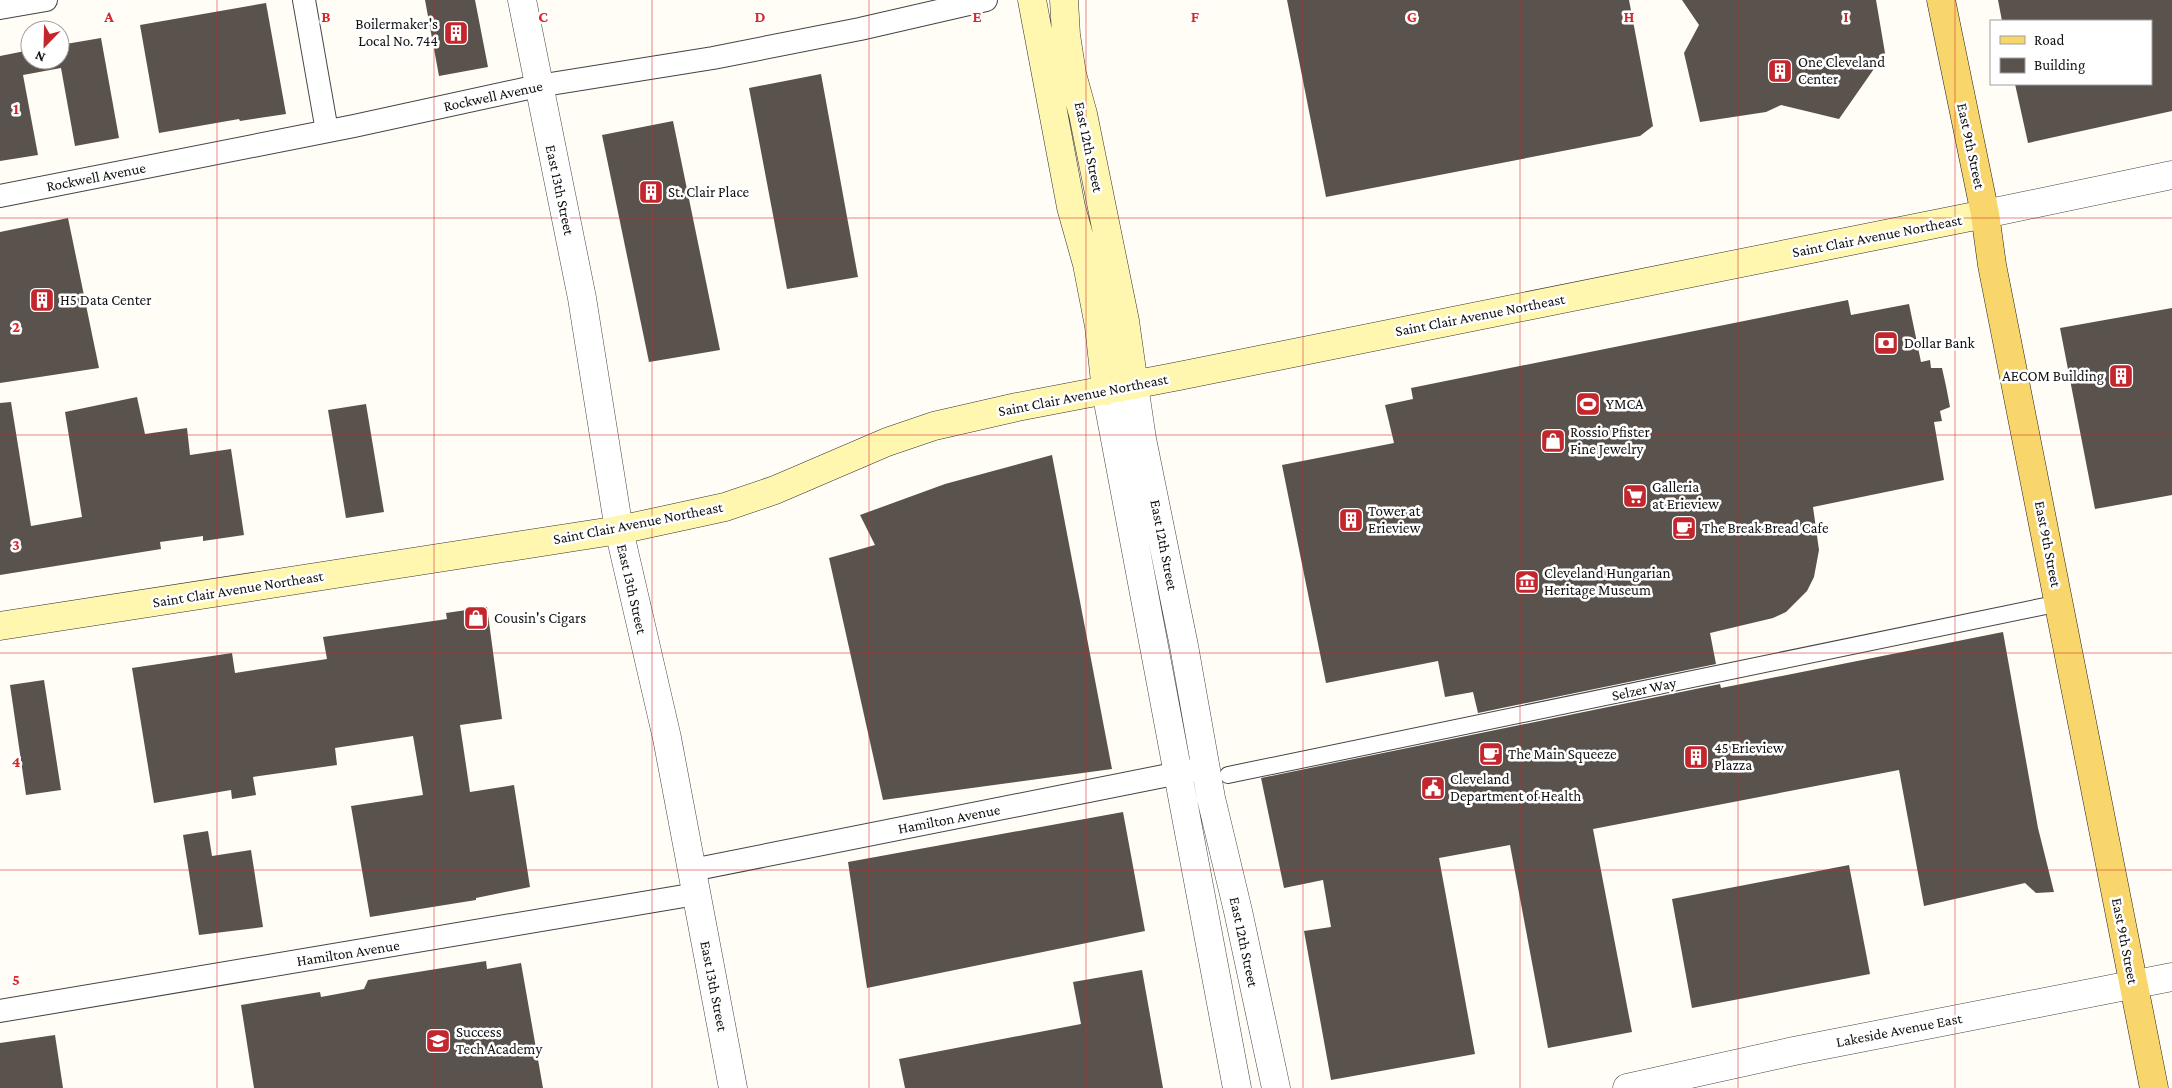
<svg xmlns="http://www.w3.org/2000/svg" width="2172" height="1088" viewBox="0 0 2172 1088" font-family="'Crimson Pro',serif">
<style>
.building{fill:#5a524d}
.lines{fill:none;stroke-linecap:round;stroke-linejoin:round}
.pedestrian-casing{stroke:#444;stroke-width:18}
.minor-casing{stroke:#444;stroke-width:24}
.tertiary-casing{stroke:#444;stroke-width:29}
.secondary-casing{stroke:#333;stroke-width:29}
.primary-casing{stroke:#222;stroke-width:29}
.pedestrian{stroke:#fff;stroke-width:16}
.minor{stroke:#fff;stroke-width:22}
.tertiary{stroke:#fff;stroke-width:28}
.secondary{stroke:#fff6b0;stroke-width:28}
.primary{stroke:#f9d66b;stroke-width:28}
.grid{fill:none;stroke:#d62828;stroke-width:1;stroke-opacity:0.55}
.labels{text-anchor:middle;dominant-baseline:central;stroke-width:5;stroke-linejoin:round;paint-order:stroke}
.poi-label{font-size:15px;fill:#111;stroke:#fff;text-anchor:start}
.street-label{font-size:15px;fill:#111;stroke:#fff}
.grid-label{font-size:16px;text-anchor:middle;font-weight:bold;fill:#d62828;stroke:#fff;stroke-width:5;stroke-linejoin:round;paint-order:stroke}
</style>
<rect width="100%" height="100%" fill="#fffdf5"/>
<path class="building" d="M425 0H475L488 67 439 76Z
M1287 0H1629L1653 126 1640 136 1326 197Z
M1682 0H1876L1885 53 1839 119 1781 105 1766 112 1700 122 1684 53 1699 25Z
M1998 0H2172V111L2028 143 2015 84H2151V21H2002Z
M266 3 286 114 240 121 239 119 159 133 140 25Z
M101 38 119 138 75 146 61 68 23 75 38 155 0 161V56L30 50V60H60V45Z
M821 74 858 277 787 289 749 88Z
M673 121 720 350 649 362 602 135Z
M68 218 99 368 0 383V232Z
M1848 300 1851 315 1909 304 1921 362 1930 360 1931 368H1942L1946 386 1950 407 1940 411 1942 421 1934 422 1944 480 1813 507 1819 550 1814 577 1807 591 1786 612 1773 618 1710 633 1716 664 1478 713 1473 692 1445 697 1438 661 1326 683 1282 465 1394 443 1385 405 1413 399 1411 388Z
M2172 308V495L2095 509 2060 328Z
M137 397 145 434 187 428 190 455 231 449 244 535 203 541V536L160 542 161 549 0 575V403L11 402 31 526 82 517 65 412Z
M366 404 384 512 346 518 328 410Z
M1052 455 1112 769 883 800 829 558 875 545 860 515 945 484Z
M487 607 502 719 460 725 470 792 514 785 530 887 476 898V900L370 917 351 806 423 795 413 736 335 748 337 765 253 777 256 795 232 799 231 790 154 803 132 668 232 653 235 673 327 659 323 637 447 619 446 613Z
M2003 632 2038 828 2054 892 2036 893 2025 883 1924 906 1899 770 1593 829 1632 1032 1548 1048 1510 845 1439 858 1475 1054 1331 1080 1304 931 1331 927 1323 880 1284 888 1261 778 1720 684 1721 688Z
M44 680 61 790 26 795 10 685Z
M1123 812 1145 931 867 988 848 862Z
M208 831 212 856 251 850 263 927 199 935 183 835Z
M1849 865 1870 974 1692 1008 1672 899Z
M486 961 487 969 521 963 543 1088H254L241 1005 320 992 321 997 364 989 368 980Z
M1142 970 1163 1088H905L899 1059 1081 1024 1073 982Z
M55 1035 63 1088H0V1043Z"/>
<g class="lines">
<defs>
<path id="pedestrian" d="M1228 775 2060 603"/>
<path id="minor" d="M304 0 327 131
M0 8 46 0
M0 196 354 126 538 86 713 58 860 29 986 0
M692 870 1194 770
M0 1011 696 894"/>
<path id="tertiary" d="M522 0 582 298 619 530 667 738 733 1088
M1985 214 2172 175
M1134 385 1142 439 1184 646 1211 798 1238 911 1276 1088
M1106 391 1237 1088
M1627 1088 1794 1051 2172 977"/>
<path id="secondary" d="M1032 0 1071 207 1087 264 1099 326 1106 391
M1064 0 1066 35 1072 74 1083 114 1125 321 1134 385
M0 626 619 530 725 507 775 490 887 442 934 426 1017 407 1179 376 1985 214"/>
<path id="primary" d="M1941 0 1985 214 1992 265 2154 1088"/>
</defs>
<use href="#pedestrian" class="pedestrian-casing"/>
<use href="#minor" class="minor-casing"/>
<use href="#tertiary" class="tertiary-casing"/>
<use href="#secondary" class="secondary-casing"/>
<use href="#primary" class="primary-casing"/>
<use href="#pedestrian" class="pedestrian"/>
<use href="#minor" class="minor"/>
<use href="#tertiary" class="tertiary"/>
<use href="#secondary" class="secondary"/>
<use href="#primary" class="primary"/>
</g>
<path class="grid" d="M217 0V1088M434 0V1088M652 0V1088M869 0V1088M1086 0V1088M1303 0V1088M1520 0V1088M1738 0V1088M1955 0V1088M0 218H2172M0 435H2172M0 653H2172M0 870H2172"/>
<defs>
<symbol id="building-square" viewBox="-11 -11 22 22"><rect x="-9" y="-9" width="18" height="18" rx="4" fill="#c4262e" stroke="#fff"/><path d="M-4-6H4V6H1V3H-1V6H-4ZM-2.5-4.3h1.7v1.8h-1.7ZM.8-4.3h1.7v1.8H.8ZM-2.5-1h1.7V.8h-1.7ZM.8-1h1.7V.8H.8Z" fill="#fff"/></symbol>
<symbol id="bank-square" viewBox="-11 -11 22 22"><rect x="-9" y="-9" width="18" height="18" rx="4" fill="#c4262e" stroke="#fff"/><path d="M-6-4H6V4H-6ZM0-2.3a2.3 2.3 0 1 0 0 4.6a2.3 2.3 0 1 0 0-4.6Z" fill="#fff"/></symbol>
<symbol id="stadium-square" viewBox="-11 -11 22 22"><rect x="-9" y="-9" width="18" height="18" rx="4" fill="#c4262e" stroke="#fff"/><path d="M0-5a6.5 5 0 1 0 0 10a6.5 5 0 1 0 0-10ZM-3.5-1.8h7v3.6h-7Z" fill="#fff"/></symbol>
<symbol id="shop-square" viewBox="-11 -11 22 22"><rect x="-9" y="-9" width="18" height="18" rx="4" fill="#c4262e" stroke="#fff"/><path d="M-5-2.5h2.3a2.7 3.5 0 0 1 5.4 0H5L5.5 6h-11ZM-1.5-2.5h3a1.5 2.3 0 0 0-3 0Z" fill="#fff"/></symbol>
<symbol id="supermarket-square" viewBox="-11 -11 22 22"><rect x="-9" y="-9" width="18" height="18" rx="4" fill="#c4262e" stroke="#fff"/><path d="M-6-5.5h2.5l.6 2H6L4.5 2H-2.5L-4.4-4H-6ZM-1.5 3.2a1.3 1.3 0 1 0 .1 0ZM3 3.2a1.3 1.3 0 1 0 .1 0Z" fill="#fff"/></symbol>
<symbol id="cafe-square" viewBox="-11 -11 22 22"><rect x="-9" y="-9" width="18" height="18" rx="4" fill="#c4262e" stroke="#fff"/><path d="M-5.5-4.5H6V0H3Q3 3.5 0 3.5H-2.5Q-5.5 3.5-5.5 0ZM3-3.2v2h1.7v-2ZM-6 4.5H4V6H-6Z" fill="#fff"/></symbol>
<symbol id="museum-square" viewBox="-11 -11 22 22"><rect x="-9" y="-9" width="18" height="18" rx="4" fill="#c4262e" stroke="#fff"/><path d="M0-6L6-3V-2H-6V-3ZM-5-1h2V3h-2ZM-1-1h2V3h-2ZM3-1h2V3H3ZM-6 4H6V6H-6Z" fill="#fff"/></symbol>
<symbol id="civic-square" viewBox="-11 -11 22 22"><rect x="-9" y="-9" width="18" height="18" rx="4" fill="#c4262e" stroke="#fff"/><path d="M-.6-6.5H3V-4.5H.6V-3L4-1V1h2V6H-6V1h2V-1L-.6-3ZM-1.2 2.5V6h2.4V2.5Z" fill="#fff"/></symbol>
<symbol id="school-square" viewBox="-11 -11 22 22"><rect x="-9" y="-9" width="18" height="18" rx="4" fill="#c4262e" stroke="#fff"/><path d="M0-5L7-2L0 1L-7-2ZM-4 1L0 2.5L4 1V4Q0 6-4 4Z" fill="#fff"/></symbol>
</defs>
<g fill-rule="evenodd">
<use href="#building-square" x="442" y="19" width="28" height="28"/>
<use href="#building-square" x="1766" y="57" width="28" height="28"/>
<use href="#building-square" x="637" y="178" width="28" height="28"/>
<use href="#building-square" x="28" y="286" width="28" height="28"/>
<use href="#bank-square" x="1872" y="329" width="28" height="28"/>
<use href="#building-square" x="2107" y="362" width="28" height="28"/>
<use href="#stadium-square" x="1574" y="390" width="28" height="28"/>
<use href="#shop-square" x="1539" y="427" width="28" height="28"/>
<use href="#supermarket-square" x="1621" y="482" width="28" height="28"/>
<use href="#building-square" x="1337" y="506" width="28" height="28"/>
<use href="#cafe-square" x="1670" y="514" width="28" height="28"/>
<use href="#museum-square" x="1513" y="568" width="28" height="28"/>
<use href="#shop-square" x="462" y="604" width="28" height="28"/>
<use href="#cafe-square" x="1477" y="740" width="28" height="28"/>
<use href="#building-square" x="1682" y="743" width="28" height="28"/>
<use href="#civic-square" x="1419" y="774" width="28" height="28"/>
<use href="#school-square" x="424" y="1027" width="28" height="28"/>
</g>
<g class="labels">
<g class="poi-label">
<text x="438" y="24" text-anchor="end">Boilermaker's<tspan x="438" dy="17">Local No. 744</tspan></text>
<text x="1798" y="62">One Cleveland<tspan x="1798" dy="17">Center</tspan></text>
<text x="668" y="192">St. Clair Place</text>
<text x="60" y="300">H5 Data Center</text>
<text x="1904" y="343">Dollar Bank</text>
<text x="2104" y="376" text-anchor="end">AECOM Building</text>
<text x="1606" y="404">YMCA</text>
<text x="1570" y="432">Rossio Pfister<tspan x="1570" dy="17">Fine Jewelry</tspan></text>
<text x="1652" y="487">Galleria<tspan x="1652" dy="17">at Erieview</tspan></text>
<text x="1368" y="511">Tower at<tspan x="1368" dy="17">Erieview</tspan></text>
<text x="1702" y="528">The Break Bread Cafe</text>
<text x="1544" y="573">Cleveland Hungarian<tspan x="1544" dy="17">Heritage Museum</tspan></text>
<text x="494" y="618">Cousin's Cigars</text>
<text x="1714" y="748">45 Erieview<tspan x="1714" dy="17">Plazza</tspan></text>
<text x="1508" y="754">The Main Squeeze</text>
<text x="1450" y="779">Cleveland<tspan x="1450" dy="17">Department of Health</tspan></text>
<text x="456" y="1032">Success<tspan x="456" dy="17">Tech Academy</tspan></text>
</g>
<g class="street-label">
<text transform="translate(493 96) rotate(-12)">Rockwell Avenue</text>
<text transform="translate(1971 146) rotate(78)">East 9th Street</text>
<text transform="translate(1089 147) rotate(78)">East 12th Street</text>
<text transform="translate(96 177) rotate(-11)">Rockwell Avenue</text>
<text transform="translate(560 190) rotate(78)">East 13th Street</text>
<text transform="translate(1877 236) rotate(-11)">Saint Clair Avenue Northeast</text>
<text transform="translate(1480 315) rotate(-11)">Saint Clair Avenue Northeast</text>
<text transform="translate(1083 395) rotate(-11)">Saint Clair Avenue Northeast</text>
<text transform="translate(638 523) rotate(-11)">Saint Clair Avenue Northeast</text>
<text transform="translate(2048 544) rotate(79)">East 9th Street</text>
<text transform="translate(1164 545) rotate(79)">East 12th Street</text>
<text transform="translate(238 589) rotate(-9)">Saint Clair Avenue Northeast</text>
<text transform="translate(632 589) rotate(77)">East 13th Street</text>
<text transform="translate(1644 689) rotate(-12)">Selzer Way</text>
<text transform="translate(949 819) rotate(-11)">Hamilton Avenue</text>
<text transform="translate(2125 941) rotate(79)">East 9th Street</text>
<text transform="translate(1244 942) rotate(78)">East 12th Street</text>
<text transform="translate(348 953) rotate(-9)">Hamilton Avenue</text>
<text transform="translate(714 986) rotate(79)">East 13th Street</text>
<text transform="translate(1899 1030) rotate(-11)">Lakeside Avenue East</text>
</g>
</g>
<g class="grid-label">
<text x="109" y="22">A</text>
<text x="326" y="22">B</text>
<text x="543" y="22">C</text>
<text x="760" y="22">D</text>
<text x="977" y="22">E</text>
<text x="1195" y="22">F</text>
<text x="1412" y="22">G</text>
<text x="1629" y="22">H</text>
<text x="1846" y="22">I</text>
<text x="16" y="114">1</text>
<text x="16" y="332">2</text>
<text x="16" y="550">3</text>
<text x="16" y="767">4</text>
<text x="16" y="985">5</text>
</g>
<rect x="1990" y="20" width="162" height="65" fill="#ffffff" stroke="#a0a0a0"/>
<rect x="2000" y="36" width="25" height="8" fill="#f9d66b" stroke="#a0a0a0"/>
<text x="2034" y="45" font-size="15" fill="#111111">Road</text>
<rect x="2000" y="58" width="25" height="15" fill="#5a524d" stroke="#a0a0a0"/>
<text x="2034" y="70" font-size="15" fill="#111111">Building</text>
<g transform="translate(45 45) rotate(203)"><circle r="24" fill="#ffffff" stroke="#a0a0a0"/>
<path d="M0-4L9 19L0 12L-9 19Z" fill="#c4262e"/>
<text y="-8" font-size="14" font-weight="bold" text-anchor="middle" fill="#111111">N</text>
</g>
</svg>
